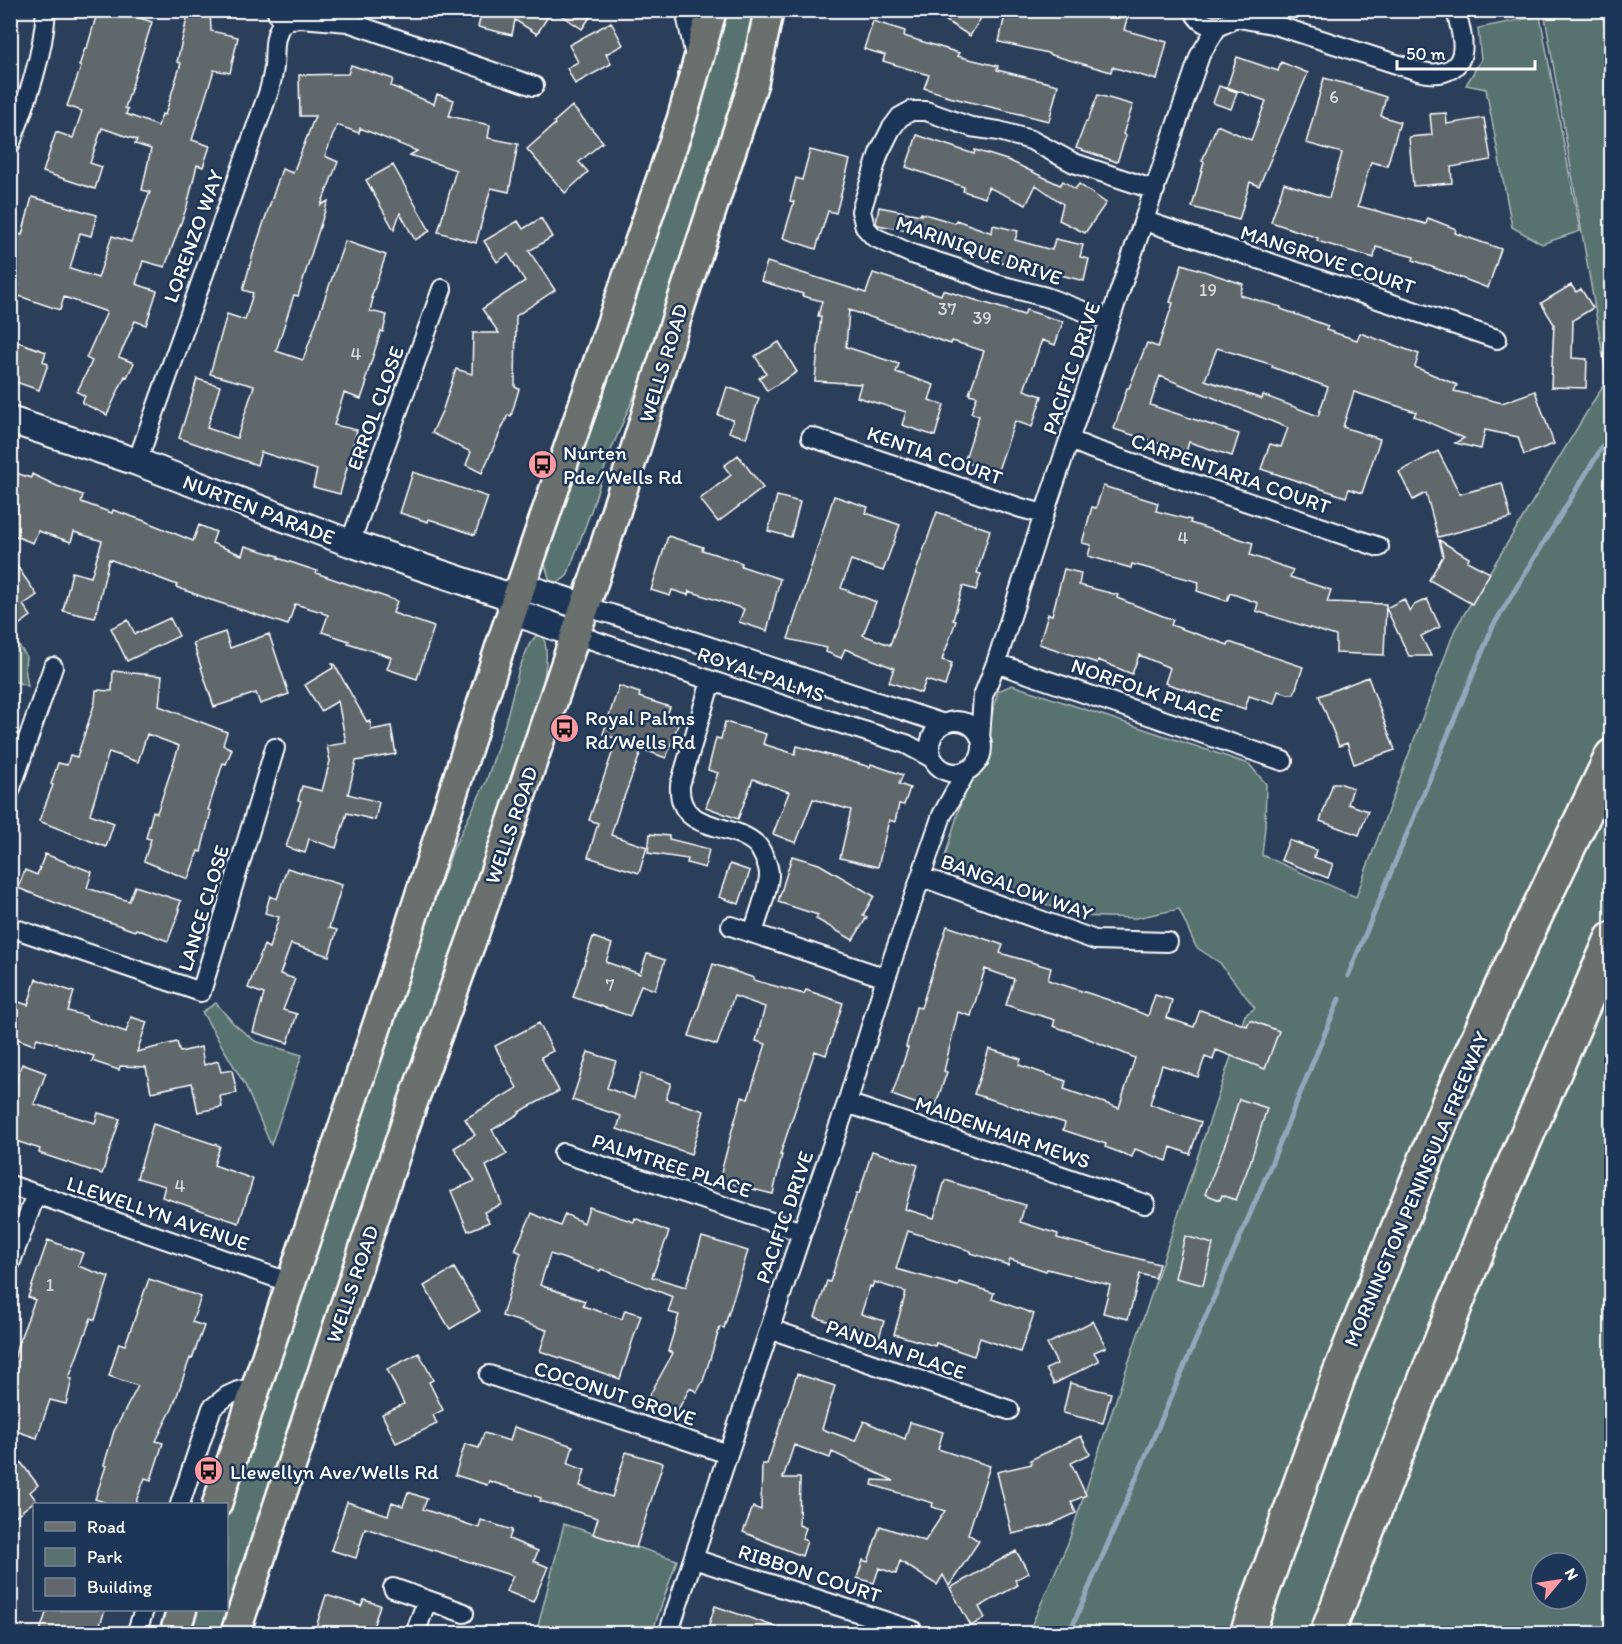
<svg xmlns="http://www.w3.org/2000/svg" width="1622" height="1644" viewBox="0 0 1622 1644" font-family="Itim,sans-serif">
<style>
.green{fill:#59726f;stroke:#acb8b7;stroke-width:1.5;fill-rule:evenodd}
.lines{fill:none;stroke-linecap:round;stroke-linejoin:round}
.stream{stroke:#92a9bd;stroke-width:5}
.building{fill:#61676c;stroke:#fff;stroke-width:1.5;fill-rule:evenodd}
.street-casing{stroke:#fff;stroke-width:22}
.secondary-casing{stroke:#fff;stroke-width:30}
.primary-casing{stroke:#fff;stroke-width:33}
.highway-casing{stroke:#fff;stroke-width:38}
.street{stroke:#1d3557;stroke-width:18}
.secondary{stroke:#1d3557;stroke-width:26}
.primary{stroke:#6b706d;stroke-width:28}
.highway{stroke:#6b706d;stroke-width:33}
.labels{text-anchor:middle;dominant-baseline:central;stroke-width:5;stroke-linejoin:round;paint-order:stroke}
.number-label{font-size:18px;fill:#d8d9da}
.street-label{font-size:21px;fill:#fff;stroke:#1d3557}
.poi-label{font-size:21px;fill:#fff;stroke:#1d3557;text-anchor:start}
</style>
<rect width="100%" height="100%" fill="#2b3f5b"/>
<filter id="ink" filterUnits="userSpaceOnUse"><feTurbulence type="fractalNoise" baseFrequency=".0167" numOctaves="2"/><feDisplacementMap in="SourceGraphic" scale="12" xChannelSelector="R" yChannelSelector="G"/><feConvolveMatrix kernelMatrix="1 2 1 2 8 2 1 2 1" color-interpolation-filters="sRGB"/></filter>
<g filter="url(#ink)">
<path class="green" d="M722 11H760L751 55 655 347 609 455 592 508 567 576 559 582H550L545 564 551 542Z
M1544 11H1611V1633H1028L1068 1543 1245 1015 1255 1008 1220 963 1196 947 1179 909 1136 918 1075 916 943 863 968 779 981 758 998 691 1012 685 1249 764 1266 784 1265 827 1262 855 1356 897 1455 629 1607 379ZM1541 1563H1577V1599H1541Z
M1540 16 1580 231 1542 244 1512 227 1486 89 1466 85 1481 60 1478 28Z
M11 634 26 656 25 668 28 686 11 680Z
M541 635C557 651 532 728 526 750L224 1633 185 1634 193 1610H226L227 1511 402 992 453 849 486 782 505 724 519 669 530 643 536 636Z
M216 1003 234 1024 255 1041 302 1055 271 1145 245 1085 202 1012Z
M564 1524 677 1560 652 1633 536 1634Z"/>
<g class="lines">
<path class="stream" d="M1603 10 1612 51
M1348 976 1493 626 1612 431
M1069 1634 1262 1186 1339 999"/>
</g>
<path class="building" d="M98 10H116L152 22 125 108 128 109 126 114 158 126 162 114 165 115 181 63 177 62 189 10H210L211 31 238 37 230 73 214 70 192 140 210 146 203 167 197 165 187 206 165 267 143 261 136 284 157 291 146 325 135 321 119 357 134 363 127 377 125 376 107 415 82 403 85 396 77 392 92 361 86 358 107 312 64 297 60 310 16 295 19 285 10 282V259L18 234 22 235 32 197 97 215 91 236 80 233 70 269 98 278 112 236 131 242 150 192 142 190 151 149 135 144 137 140 102 128 90 163 102 167 95 189 43 172 56 132 73 138 82 111 67 106 81 67 79 66 85 48H87Z
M482 10H552L537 34 515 20 512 35 478 27Z
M554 10H595L582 29Z
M929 10H986L970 36Z
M1006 10H1113L1128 15 1124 30 1167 42 1157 80 1112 67 1111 72 1048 54V53L999 42Z
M873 21 905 31 904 36 959 53 957 56 998 66 997 70 1058 85 1049 121 945 96 946 95 924 88 929 75 883 61 885 55 864 49Z
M611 22 623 45 606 54 611 64 575 84 567 68 578 62 569 45Z
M1237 57 1278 71 1281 62 1308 73 1259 186 1250 182 1239 220 1192 207 1204 162 1202 161 1217 125 1251 140 1266 101 1227 87Z
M351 65 393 79 391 86 434 104 437 94 454 100 449 116 490 125 488 138 518 144 509 192 491 188 476 243 438 232 456 170 410 155 417 151 360 128 359 133 337 125 325 156 338 162 321 205 328 201 298 296 294 295 276 351 303 360 345 241 386 255 371 298H373L370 311 387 315 383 332 381 331 365 381 367 382 361 399 344 393 334 425 357 430 340 494 313 487 317 470 261 452 257 465 179 438 197 379 220 386 207 428 237 438 254 386 210 374 227 314 245 320 253 293 243 290 253 254 282 169 293 173 315 116H300L299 75 348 74Z
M1324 78 1361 88 1360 89 1386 97 1381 116 1400 122 1387 166 1371 162 1358 206 1426 224 1428 218 1456 229 1455 233 1501 249 1488 288 1413 260 1414 257 1376 247 1374 258 1317 241 1318 238 1271 222 1284 183 1329 198 1342 153 1306 143Z
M1219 86 1237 92 1231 109 1213 103Z
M1098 95 1133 105 1123 134 1126 136 1117 162 1076 148 1086 121 1087 122Z
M572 106 603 142 579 162 588 172 565 193 527 149 555 124 554 122Z
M1446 113 1447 124 1484 118 1491 160 1451 167 1452 183 1413 186 1409 137 1432 135 1430 114Z
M917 135 974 154 975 150 1010 161 1060 185 1063 181 1075 189 1079 184 1106 203 1085 233 1059 220 1063 204 1036 185 1026 205 988 187 985 198 963 191 964 187 906 167Z
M810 150 850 160 836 213 828 211 816 249 783 238 794 202 790 201 796 178 802 180Z
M393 165 430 231 415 240 400 213 394 230 366 180Z
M879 207 921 215V213L955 223 956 220 992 233 993 225 1018 231 1015 240 1052 250 1055 239 1083 245 1080 257 1089 259 1084 281 1011 262 1010 265 986 260V257L938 239 915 232 878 225 876 223Z
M541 218 552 237 529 251 555 290 516 316 515 387 519 389 511 416 508 415 482 473 466 465 471 452 432 433 443 409 456 369 472 374 473 333H499L482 309 525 281 508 254 497 262 484 241 518 221 523 229Z
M767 262 866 293 873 273 941 295 943 290 1024 315 1026 310 1063 322 1055 345 1042 340 1024 390 1042 396 1032 427 1015 421 997 473 964 462 979 416 971 413 977 396 969 394 984 351 952 341 951 344 849 310 846 347 899 364 896 372 934 385 929 400 944 405 935 436 902 425 906 412 857 397 861 384 815 381 821 316H818L822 301 802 296 803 294 761 281Z
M1182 264 1243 284 1240 295 1281 307V309L1328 326 1326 330 1357 340 1360 333 1419 354 1415 367 1457 385 1454 391 1502 403 1535 391 1554 444 1524 455 1518 437 1485 430 1481 449 1455 443 1464 438 1414 416 1416 412 1354 392 1343 427 1380 439 1362 493 1349 489 1346 497 1261 469 1270 444 1281 447 1288 428 1160 376 1150 405 1239 434 1232 456 1189 442 1186 452 1114 429 1127 388H1129L1147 343 1158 347 1173 303 1170 302ZM1217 348 1273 365 1272 367 1328 387 1318 416 1263 395 1262 399 1205 380Z
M1571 285 1576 292 1581 289 1593 308 1573 320 1572 358 1587 359 1586 388 1551 387 1554 324 1541 303Z
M10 339 46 352 43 361 48 364 39 390 10 380Z
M779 342 797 372 767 391 759 378 766 373 755 356Z
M727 387 759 398 746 438 729 432 733 420 718 415Z
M1438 451 1460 494 1502 483 1511 518 1438 537 1426 493 1413 500 1399 472Z
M738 455 763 488 718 522 700 499 731 475 724 466Z
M10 471 31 478 32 474 57 486 83 495 81 502 112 513 113 510 142 520 193 541 199 525 216 532 212 543 242 555 245 546 279 556 278 558 317 571 316 573 397 601 393 613 434 627 417 679 387 669 391 657 348 643 349 641 322 632 328 615 322 613V612L295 604 288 625 211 600 176 587 177 585 109 559 95 618 63 611 72 572 91 577 102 541 74 532 71 542 38 531 33 543 10 534Z
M413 472 488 497 475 535 429 519 428 522 400 513Z
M1103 486 1158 503 1156 511 1191 520 1190 523 1253 543 1250 555 1293 570 1290 577 1331 590 1327 602 1386 604 1384 655 1336 653V636L1256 611 1258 603 1230 593 1227 601 1197 591 1199 582 1132 564 1131 568 1088 556 1091 545 1082 543 1092 507 1096 508Z
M777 496 800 502 791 537 768 531Z
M834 496 868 507 866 513 900 525 883 571 851 560 841 588 876 602 863 635 890 645 937 512 990 530 977 573 981 574 976 590 963 586 953 620 956 621 942 660 952 663 945 686 926 680 921 693 889 682 894 668 845 649 841 658 826 652 827 648 788 639Z
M668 536 703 547 702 550 742 563 741 566 780 579 767 631 739 622 744 609 689 591 688 595 672 590 670 596 651 590Z
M1439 540 1469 558 1467 561 1490 573 1472 604 1429 580 1443 556Z
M10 556 37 595 23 605 31 616 10 631Z
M1064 569 1081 573 1079 585 1118 595 1117 598 1173 620 1171 625 1228 645 1229 642 1303 667 1294 694H1288L1278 691 1274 704 1249 696 1245 709 1165 683 1170 668 1139 655 1132 674 1098 660 1097 663 1039 644 1048 614 1052 615Z
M1404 599 1410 612 1414 605 1427 599 1440 627 1421 636 1431 656H1409L1386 608Z
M170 618 179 636 127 661 111 628 128 620 135 634Z
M225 632 230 648 269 634 289 694 260 704 256 693 214 707 193 643Z
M332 664H334L367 722 370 721 371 730 391 726 396 754 356 761 348 794 379 802 375 820 347 813 336 848 309 839 305 853 286 847 301 801 298 800 302 786 322 791 330 761 327 746 346 743 338 701 321 711 305 685 333 668Z
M113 671 162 676 159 706 227 732 223 745 232 749 226 764 223 763 208 810 211 811 201 852 198 851 188 879 144 861 151 839 146 838 153 811 157 813 179 746 147 734 138 762 109 752 90 814 114 823 106 847 39 821 53 785 51 784 58 763 67 765 70 755 77 757 95 702 96 690 112 691Z
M1368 677 1395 750 1354 764 1347 743 1339 746 1319 696Z
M619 686 640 693 639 697 670 707 665 720 678 725 666 758 642 749 623 800H622L611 835 647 847 639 873 588 857 598 823 589 820 617 739 603 734Z
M725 722 766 734 763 744 795 754 797 746 870 767 871 764 903 775 899 784 910 788 904 805 899 804 895 822 889 820 878 867 840 858 851 810 813 799 796 843 773 834 789 792 753 779 738 819 706 807 718 773 708 770 716 738 721 739Z
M1333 783H1339L1353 788 1348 804 1368 811 1359 835 1320 821Z
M650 834 669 836V839L709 849 705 868 687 863 688 859 648 853Z
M1289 840 1316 850 1314 857 1333 864 1328 878 1281 860Z
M45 854 92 872 87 888 129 901 135 886 181 901 178 909 180 910 168 941 136 929 135 931 61 905 18 888 25 870 37 875Z
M792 856 819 864 874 896 863 915 867 917 853 940 816 919 818 915 778 902Z
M730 864 750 871 739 904 719 897Z
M287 868 342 885 329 928 337 930 329 956 291 944 280 974 295 979 283 1010 297 1014 288 1043 253 1032 264 994 248 988 264 945 269 948 279 917 265 913 270 896 277 899Z
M947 926 1003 945 1000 953 1051 968 1048 980 1109 1000 1148 1016 1155 995 1172 1000 1167 1018 1194 1027 1200 1010 1247 1026 1250 1020 1279 1031 1265 1069 1216 1050 1213 1060 1205 1057 1198 1077 1162 1065 1150 1104 1201 1122 1190 1154 1171 1147 1167 1161 1135 1149 1132 1157 1105 1147 1106 1144 1063 1130 1065 1123 974 1094 989 1049 1021 1059 1019 1065 1066 1081 1064 1089 1119 1108 1135 1058 1077 1034 1053 1026 1055 1020 1006 1005 1014 979 985 969 971 1016 958 1012 944 1071 947 1072 934 1110 892 1095 908 1048 906 1047 916 1007 921 1008Z
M593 937 612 944 606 962 640 974 647 954 665 960 655 990 641 985 630 1016 573 997Z
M713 964 754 978 753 980 804 994 806 990 843 1003 826 1055 815 1051 780 1155H782L773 1194 719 1181 732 1130 742 1097 748 1099 766 1044 756 1041 765 1007 734 996 717 1045 689 1036Z
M36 979 74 992 68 1011 86 1016V1018L126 1032 131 1017 147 1022 137 1052 177 1042 180 1052 201 1047 204 1065 218 1061 221 1072 232 1070 237 1093 220 1096 222 1107 198 1112 192 1083 151 1092 146 1067 120 1066 119 1070 92 1061 94 1056 37 1038 34 1045 12 1037 16 1024 10 1022V999L28 1005Z
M539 1023 553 1051 541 1057 559 1091 519 1112 520 1113 492 1130 507 1154 486 1166 502 1204 484 1212 489 1222 468 1231 451 1191 475 1181 454 1148 475 1135 465 1119 517 1088 495 1046Z
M588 1052 616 1061 607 1088 634 1098 641 1073 671 1083 666 1099 704 1111 691 1154 617 1129 621 1116 572 1100Z
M22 1064 46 1073 34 1104 95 1123 98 1113 120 1119 102 1174 39 1153 40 1149 10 1139V1096Z
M1239 1099 1267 1108 1250 1163 1236 1200 1222 1195 1220 1200 1205 1194 1227 1139Z
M153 1124 220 1146 214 1165 253 1179 239 1223 162 1197 165 1186 137 1178Z
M872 1151 918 1165 905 1209 934 1218 945 1180 1025 1205 1020 1222 1058 1234 1057 1238 1159 1264 1155 1278 1140 1274 1128 1319 1103 1313 1110 1285 1047 1269 1046 1271 1010 1259 1008 1265 971 1253V1251L908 1231 896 1269 958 1286 959 1282 994 1293 992 1299 1034 1314 1020 1352 980 1338 974 1356 936 1343 935 1346 894 1334 906 1292 874 1282 872 1287 870 1286 861 1314 884 1321 879 1338 815 1317 827 1281 830 1282 847 1230 845 1229 857 1193 859 1194Z
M589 1207 634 1222 635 1218 669 1232 652 1277 686 1287 702 1237 748 1251 724 1328 720 1327 703 1381 697 1392 690 1388 675 1415 647 1400 673 1353 668 1351 679 1315 668 1312 673 1297 601 1269 600 1271 550 1254 540 1285 585 1301 583 1306 622 1319 625 1310 641 1315 620 1379 540 1351 547 1330 502 1316 521 1253 515 1250 532 1213 560 1226 565 1214 584 1223Z
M1185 1236 1213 1244 1203 1285 1175 1278Z
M48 1240 83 1253 78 1266 109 1277 95 1320 91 1318 69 1378 72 1379 66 1404 50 1400 37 1438 10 1429V1375L18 1344 35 1300 28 1297Z
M454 1268 480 1311 450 1329 424 1286Z
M149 1279 201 1297 192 1322 204 1326 192 1359 190 1358 173 1407 156 1441 163 1443 151 1480 145 1478 135 1504H110L95 1499 106 1466 104 1465 114 1431 138 1386 109 1376 119 1343 125 1345Z
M1093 1321 1106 1347 1094 1352 1099 1361 1054 1384 1046 1369 1057 1364 1047 1344Z
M419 1353 433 1380 429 1382 443 1410 433 1415 437 1424 396 1443 382 1414 404 1404 387 1369Z
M797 1374 835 1386 822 1429 855 1441 864 1421 905 1439 910 1422 943 1432 938 1449 990 1466 968 1534 979 1541 949 1586 943 1575 937 1585 900 1561 896 1574 879 1568 874 1583 857 1578 863 1560 868 1562 880 1526 925 1541 945 1511 932 1507 933 1503 872 1485 873 1480 894 1481 832 1452 830 1458 794 1445 783 1478H800L799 1525 806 1528 802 1539 807 1541 802 1556 743 1532 753 1507 761 1510 762 1464H767Z
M1070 1383 1111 1393 1103 1423 1063 1413Z
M514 1427 573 1446 568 1464 585 1470 580 1486 612 1497 626 1452 663 1463 636 1548 593 1534 598 1518 540 1501 541 1498 489 1481 487 1485 455 1475 465 1444 479 1448 484 1433 510 1441Z
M1081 1436 1090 1454 1071 1463 1086 1495 1071 1502 1076 1513 1050 1525 1012 1534 997 1472 1032 1464 1030 1460Z
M10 1448 38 1485 30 1492 36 1500 10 1520Z
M408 1492 427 1499 423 1509 479 1528 481 1520 512 1530 509 1539 538 1551 534 1561 548 1567 533 1602 506 1591 513 1576 365 1528 356 1558 331 1550 347 1502 388 1515 392 1502 403 1506Z
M1016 1551 1029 1573 1015 1580 1018 1585 979 1607 985 1618 971 1626 950 1588Z
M326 1595 361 1606 364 1600 380 1605 371 1634H337L316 1627Z
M715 1606 788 1631 787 1634H706Z
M47 1610H105L97 1634H39Z"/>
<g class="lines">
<defs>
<path id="street" d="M685 10 695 56
M1193 10C1200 25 1214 30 1228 22
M1233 17 1272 24 1418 71C1430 74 1440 75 1451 69 1471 57 1460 29 1456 10
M282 24 291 19 301 18 348 22 534 86
M10 145C27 100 43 58 46 10
M1145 221 1497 339
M1110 321 1046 297 996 284 956 268 912 254 874 237 865 227 861 211 879 153 891 129 900 117 911 111H926L971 127 999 131 1031 140 1074 163 1155 190
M811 437 1021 508 1044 514
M1070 440 1092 449 1379 547
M137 462 269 91C271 83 273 75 274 67 275 51 273 36 282 24L276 10
M350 543 442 289
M585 607 611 614 944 724
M575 634 806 713 906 744 932 758
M996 663 1283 761
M711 681 680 785C677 834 731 820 757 845 760 848 762 853 764 857 767 863 769 868 769 875 769 888 757 919 753 933
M930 747a26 26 0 1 1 52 0a26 26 0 1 1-52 0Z
M980 738 983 696 996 663 1044 514 1200 55 1218 26
M10 791 53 667
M922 877 1095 940 1168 942
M731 926 886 978
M10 927 201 992 275 748
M847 1103 1145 1204
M563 1153 802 1232
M10 1185 291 1283
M10 1264 36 1194
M770 1329 1009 1410
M489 1375 728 1454
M180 1504 212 1408 227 1396 238 1391 257 1387
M694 1559 912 1630
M393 1588 464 1613
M136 1634 144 1610
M415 1634 427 1600
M668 1634 802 1232 847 1103 886 978 942 815 967 770"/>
<path id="secondary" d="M10 420 137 462 350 543 508 596
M508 596 521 586 585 607
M508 596 512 611 575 634"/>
<path id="primary" d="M217 1504 396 969 502 641 682 118 712 10
M174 1634 182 1610
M235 1634 412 1105 475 931 596 574 681 304 754 81 769 10"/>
<path id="highway" d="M1247 1634 1339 1375 1449 1102 1507 975 1612 756
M1327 1634 1413 1411 1486 1229 1612 939"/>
</defs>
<use href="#street" class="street-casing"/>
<use href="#secondary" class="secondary-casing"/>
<use href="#primary" class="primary-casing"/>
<use href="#highway" class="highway-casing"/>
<use href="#street" class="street"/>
<use href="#secondary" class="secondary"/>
<use href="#primary" class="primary"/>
<use href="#highway" class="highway"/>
</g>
</g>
<defs>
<symbol id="bus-disc" viewBox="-11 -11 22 22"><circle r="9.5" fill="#ff9aa2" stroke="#1d3557"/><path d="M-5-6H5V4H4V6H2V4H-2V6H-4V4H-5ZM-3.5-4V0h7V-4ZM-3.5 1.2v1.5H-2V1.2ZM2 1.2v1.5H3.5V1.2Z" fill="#111"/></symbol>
</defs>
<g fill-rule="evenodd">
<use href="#bus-disc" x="526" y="448" width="33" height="33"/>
<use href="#bus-disc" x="548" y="712" width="33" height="33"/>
<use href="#bus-disc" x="192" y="1454" width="33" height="33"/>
</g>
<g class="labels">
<g class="number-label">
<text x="1334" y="97">6</text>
<text x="1208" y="290">19</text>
<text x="947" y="309">37</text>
<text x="982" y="318">39</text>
<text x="356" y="354">4</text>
<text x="1183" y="538">4</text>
<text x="610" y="985">7</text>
<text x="180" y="1186">4</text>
<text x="50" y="1285">1</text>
</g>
<g class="street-label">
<text transform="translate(193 236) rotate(-70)">LORENZO WAY</text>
<text transform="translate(979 250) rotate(19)">MARINIQUE DRIVE</text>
<text transform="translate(1328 259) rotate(18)">MANGROVE COURT</text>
<text transform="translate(663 363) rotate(-73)">WELLS ROAD</text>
<text transform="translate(1071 368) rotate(-71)">PACIFIC DRIVE</text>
<text transform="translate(375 408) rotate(-70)">ERROL CLOSE</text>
<text transform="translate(935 455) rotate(19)">KENTIA COURT</text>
<text transform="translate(1231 473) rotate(19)">CARPENTARIA COURT</text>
<text transform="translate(259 509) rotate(21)">NURTEN PARADE</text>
<text transform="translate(761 674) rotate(19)">ROYAL PALMS</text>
<text transform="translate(1147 690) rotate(19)">NORFOLK PLACE</text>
<text transform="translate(511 825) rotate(-71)">WELLS ROAD</text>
<text transform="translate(1017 887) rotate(20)">BANGALOW WAY</text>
<text transform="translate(203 908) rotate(-73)">LANCE CLOSE</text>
<text transform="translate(1003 1132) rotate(19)">MAIDENHAIR MEWS</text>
<text transform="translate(672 1165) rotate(18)">PALMTREE PLACE</text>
<text transform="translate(1416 1189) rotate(-67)">MORNINGTON PENINSULA FREEWAY</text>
<text transform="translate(158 1213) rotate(19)">LLEWELLYN AVENUE</text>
<text transform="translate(784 1217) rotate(-71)">PACIFIC DRIVE</text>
<text transform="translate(352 1284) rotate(-71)">WELLS ROAD</text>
<text transform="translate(896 1349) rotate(19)">PANDAN PLACE</text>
<text transform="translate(615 1393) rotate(18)">COCONUT GROVE</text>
<text transform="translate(810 1573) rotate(18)">RIBBON COURT</text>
</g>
<g class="poi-label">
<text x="563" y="452">Nurten<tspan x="563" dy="24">Pde/Wells Rd</tspan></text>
<text x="585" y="717">Royal Palms<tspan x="585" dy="24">Rd/Wells Rd</tspan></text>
<text x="230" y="1471">Llewellyn Ave/Wells Rd</text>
</g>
</g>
<rect width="1622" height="1644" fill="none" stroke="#1d3557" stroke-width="36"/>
<rect x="18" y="18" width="1586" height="1608" fill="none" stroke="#fff" stroke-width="2" filter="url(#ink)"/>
<rect x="33" y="1503" width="195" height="108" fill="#1d3557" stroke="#77869a" stroke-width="1.5"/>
<rect x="45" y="1522" width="30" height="9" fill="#6b706d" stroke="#77869a" stroke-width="1.5"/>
<text x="87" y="1533" font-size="18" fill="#ffffff">Road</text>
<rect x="45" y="1548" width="30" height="18" fill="#59726f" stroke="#77869a" stroke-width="1.5"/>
<text x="87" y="1563" font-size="18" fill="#ffffff">Park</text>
<rect x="45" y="1578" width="30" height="18" fill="#61676c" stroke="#77869a" stroke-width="1.5"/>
<text x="87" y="1593" font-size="18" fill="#ffffff">Building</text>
<g transform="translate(1559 1581) rotate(61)"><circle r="28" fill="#1d3557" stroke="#77869a" stroke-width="1.5"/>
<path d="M0-4.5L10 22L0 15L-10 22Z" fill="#ff9aa2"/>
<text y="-9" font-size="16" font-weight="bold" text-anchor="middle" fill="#ffffff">N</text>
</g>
<path d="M1397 60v9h138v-9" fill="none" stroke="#ffffff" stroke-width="3"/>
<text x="1406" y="60" font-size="18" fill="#ffffff" stroke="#1d3557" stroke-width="4.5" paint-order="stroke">50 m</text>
</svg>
